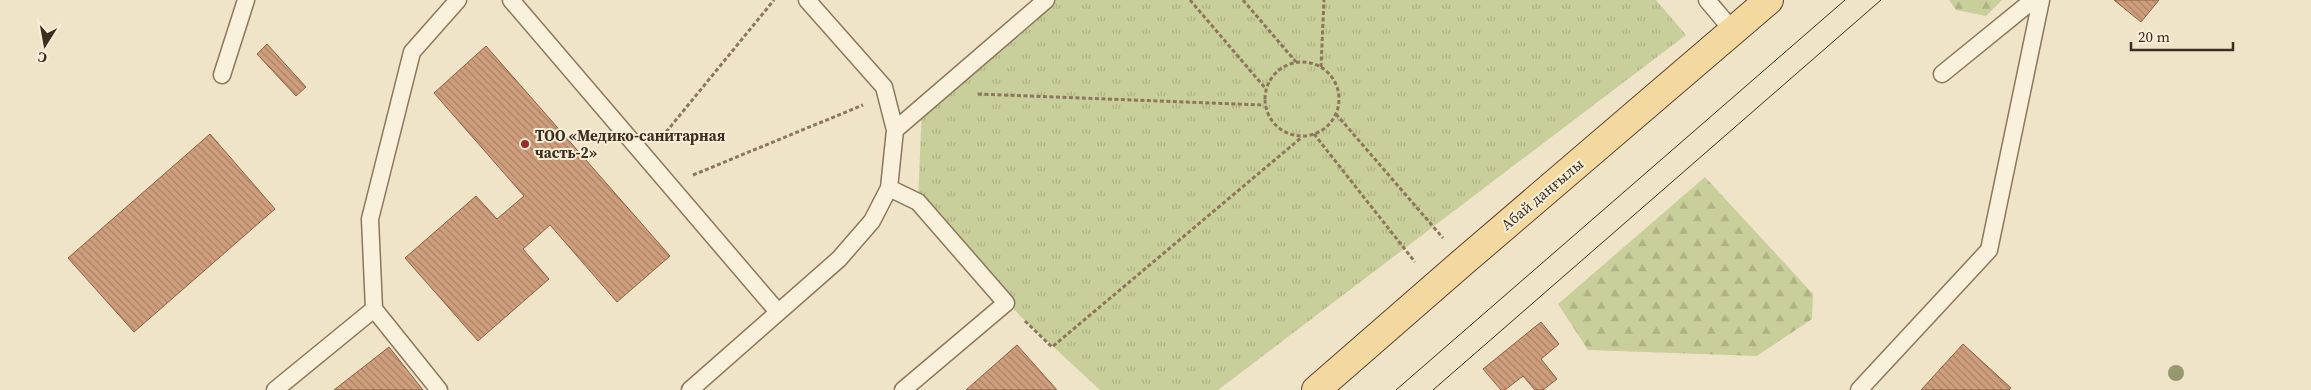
<svg xmlns="http://www.w3.org/2000/svg" width="2311" height="390" viewBox="0 0 2311 390" font-family="'Source Serif 4',serif">
<style>
.grass{fill:url(#grass-tufts)}
.forest{fill:url(#forest-firs)}
.building{fill:url(#building-back-hatch);stroke:#8d5f41}
.lines{fill:none;stroke-linecap:round;stroke-linejoin:round}
.lane-casing{stroke:#8d765c;stroke-width:19}
.primary-casing{stroke:#5b4430;stroke-width:30}
.path{stroke:#8d765c;stroke-width:3;stroke-dasharray:4 2.5;stroke-linecap:butt}
.lane{stroke:#faf1dc;stroke-width:16}
.primary{stroke:#f3d9a0;stroke-width:28}
.tram{stroke:#3d2e20;stroke-width:1}
.tree{fill:#96986f}
.poi-dot{fill:#9e2a2b;stroke:#f7eed8;stroke-width:2}
.labels{text-anchor:middle;dominant-baseline:central;stroke-width:4;stroke-linejoin:round;paint-order:stroke}
.poi-label{font-size:15px;font-weight:bold;fill:#3d2e20;stroke:#f7eed8;text-anchor:start}
.street-label{font-size:15px;fill:#3d2e20;stroke:#f7eed8}
</style>
<defs>
<pattern id="grass-tufts" width="24" height="20" patternUnits="userSpaceOnUse" patternTransform="scale(1.25)"><rect width="24" height="20" fill="#c9cf9b"/><path d="M3 7l-1-3M5 7V3M7 7l1-3M15 17l-1-3M17 17v-4M19 17l1-3" fill="none" stroke="#aeb285"/></pattern>
<pattern id="forest-firs" width="22" height="20" patternUnits="userSpaceOnUse" patternTransform="scale(1.25)"><rect width="22" height="20" fill="#c9cf9b"/><path d="M5 1l3.5 6h-7zM16 11l3.5 6h-7z" fill="#aeb285"/></pattern>
<pattern id="building-back-hatch" width="6" height="6" patternUnits="userSpaceOnUse" patternTransform="scale(1.25)"><rect width="6" height="6" fill="#cf9f7d"/><path d="M-1 5l2 2M0 0l6 6M5-1l2 2" fill="none" stroke="#a98266"/></pattern>
</defs>
<rect width="100%" height="100%" fill="#f0e4c8"/>
<path class="grass" d="M1046 0H1656L1686 35 1218 390H1100L1020 316 918 202 922 107Z"/>
<path class="forest" d="M1949 0H2002L1986 16 1956 10Z
M1705 177 1813 294 1812 319 1757 356 1588 350 1558 304Z"/>
<path class="building" d="M2114 0H2159L2141 22Z
M267 44 306 87 296 96 257 54Z
M486 46 670 256 617 302 550 225 523 249 549 279 478 341 405 258 476 196 497 219 524 196 434 93Z
M210 134 275 209 134 332 68 258Z
M1541 322 1559 344 1541 359 1557 379 1543 390H1535L1523 376 1505 390H1501L1483 369Z
M1963 344 2011 388 2009 390H1921Z
M1017 345 1057 390H966Z
M389 347 423 390H334Z"/>
<g class="lines">
<defs>
<path id="lane" d="M511 0 778 312
M1707 0 1733 31
M1942 74 2033 0
M222 75 246 0
M895 130 1046 0
M889 188 918 202 1006 303 903 390
M275 390 374 309
M439 390 374 309 370 219 412 52 458 0
M690 390 839 259 872 221 889 188 895 130 884 87 807 0
M1859 390 1989 250 2041 0"/>
<path id="primary" d="M1316 390 1463 262 1769 0"/>
</defs>
<use href="#lane" class="lane-casing"/>
<use href="#primary" class="primary-casing"/>
<path class="path" d="M1190 0 1266 89
M1243 0 1296 62
M1265 99a37 37 0 1 1 74 0a37 37 0 1 1-74 0Z
M1321 67 1324 0
M978 94 1264 105
M1336 114 1443 238
M1314 134 1415 262
M662 137 774 0
M693 175 863 105
M1025 321 1052 347 1302 137"/>
<use href="#lane" class="lane"/>
<use href="#primary" class="primary"/>
<path class="tram" d="M1396 390 1845 0
M1433 390 1881 0"/>
</g>
<circle class="tree" cx="2176" cy="373" r="8"/>
<circle class="poi-dot" cx="525" cy="144" r="5"/>
<g class="labels">
<g class="poi-label">
<text x="535" y="135">ТОО «Медико-санитарная<tspan x="535" dy="17">часть-2»</tspan></text>
</g>
<g class="street-label">
<text transform="translate(1542 194) rotate(-40)">Абай даңғылы</text>
</g>
</g>
<g transform="translate(45 45) rotate(191)" stroke="#f7eed8" stroke-width="4" paint-order="stroke">
<path d="M0-4L9 19L0 12L-9 19Z" fill="#3d2e20"/>
<text y="-8" font-size="14" font-weight="bold" text-anchor="middle" fill="#3d2e20">С</text>
</g>
<path d="M2131 42v8h102v-8" fill="none" stroke="#3d2e20" stroke-width="2.5"/>
<text x="2138" y="42" font-size="15" fill="#3d2e20" stroke="#f7eed8" stroke-width="4" paint-order="stroke">20 m</text>
</svg>
